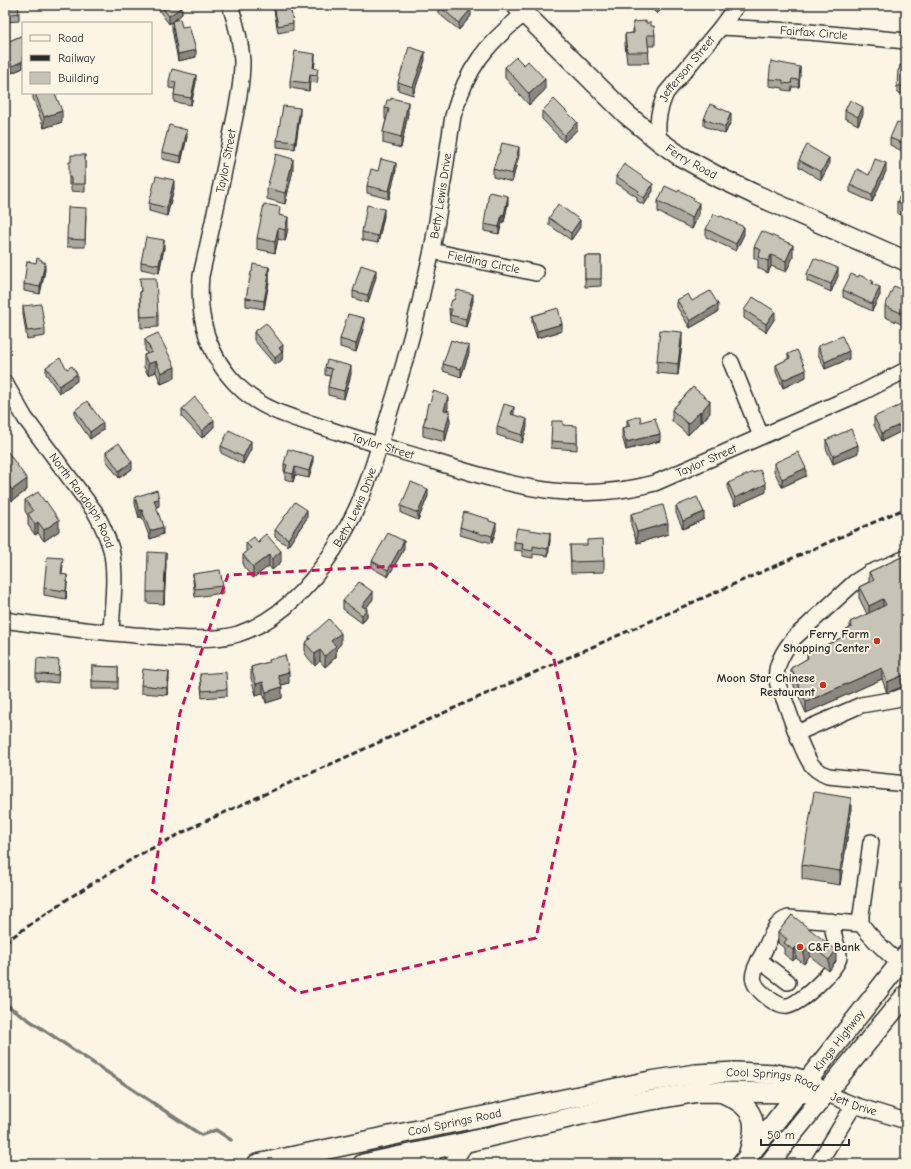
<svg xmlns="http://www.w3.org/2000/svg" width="911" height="1169" viewBox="0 0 911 1169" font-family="'Comic Neue',sans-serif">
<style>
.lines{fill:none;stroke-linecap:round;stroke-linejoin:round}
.stream{stroke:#7d7b74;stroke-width:3.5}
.minor-casing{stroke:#2b2b2b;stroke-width:18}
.major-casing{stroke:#2b2b2b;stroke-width:22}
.minor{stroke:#fcf5e5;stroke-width:15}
.major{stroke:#fcf5e5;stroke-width:19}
.rail{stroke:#2b2b2b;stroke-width:3;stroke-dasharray:6 3;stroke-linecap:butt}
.wall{fill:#aca89d;stroke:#2b2b2b}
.shaded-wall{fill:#8c8880;stroke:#2b2b2b}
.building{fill:#c8c3b7;stroke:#2b2b2b}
.marked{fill:none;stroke:#c2185b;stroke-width:3;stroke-dasharray:8 5;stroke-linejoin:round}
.poi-dot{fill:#c8321e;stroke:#fcf5e5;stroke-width:1.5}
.labels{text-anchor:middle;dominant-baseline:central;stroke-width:4;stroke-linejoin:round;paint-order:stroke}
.street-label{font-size:12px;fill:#2b2b2b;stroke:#fcf5e5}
.poi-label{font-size:12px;font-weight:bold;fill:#2b2b2b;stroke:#fcf5e5;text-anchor:end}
</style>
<rect width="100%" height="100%" fill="#fcf5e5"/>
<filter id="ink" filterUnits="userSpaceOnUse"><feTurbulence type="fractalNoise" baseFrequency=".025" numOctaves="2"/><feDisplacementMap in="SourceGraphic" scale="8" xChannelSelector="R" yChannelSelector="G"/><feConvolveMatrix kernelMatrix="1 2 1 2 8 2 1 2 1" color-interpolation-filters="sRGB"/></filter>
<g filter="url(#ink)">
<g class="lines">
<path class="stream" d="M5 1004 201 1135 216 1130 231 1140"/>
<defs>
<g id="minor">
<path id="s1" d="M230 5C236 23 241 42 242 61 242 87 236 111 231 136 222 183 211 230 201 276 197 317 208 357 239 387 261 409 290 417 319 426 348 436 377 444 406 453 454 467 503 485 553 491 588 495 621 492 655 483L863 392 906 370"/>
<path id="s2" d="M721 27 809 32 906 41"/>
<path id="s3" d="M659 141C656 123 659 109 666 93L721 27 737 5"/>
<path id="s4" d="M432 251 536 273"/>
<path d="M731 362 761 436"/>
<path id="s5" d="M5 383 25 418 95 512C102 524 107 536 111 549 117 576 112 605 111 632"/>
<path d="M906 558 869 573 855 582 794 638C785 649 774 665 777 680 778 688 783 696 786 704 792 721 801 749 811 764 815 770 821 773 828 776L906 784"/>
<path id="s6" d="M5 620C48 627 92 631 135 635 166 637 208 643 238 634 286 618 321 574 345 531 364 498 375 461 386 424 399 383 411 340 421 298 424 282 429 266 432 250 440 206 446 161 453 116 467 68 486 44 524 14"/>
<path d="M797 733 861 705 896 699 906 695"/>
<path d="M831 921C833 927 833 933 835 939 836 945 840 951 839 957 838 969 799 1005 787 1006 781 1007 776 1003 771 1000 744 981 753 973 765 949 771 937 775 922 788 918L861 924C872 939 885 951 899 963"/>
<path d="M861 924V915L871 842"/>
<path d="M759 960 788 982"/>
<path id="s7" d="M825 1093 854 1105 906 1121"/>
<path d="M430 1150 433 1164"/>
<path d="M452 1164 467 1142"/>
<path d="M818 1164 854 1105"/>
</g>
<g id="major">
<path id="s8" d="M516 5 626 114 659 141 680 156 720 178 754 194 906 261"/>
<path d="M723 1093C754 1107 759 1120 749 1152"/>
<path id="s9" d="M257 1164 650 1081 696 1074 736 1072 776 1074 793 1077 806 1081 825 1093"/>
<path d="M363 1164 467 1142 623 1105 699 1092 825 1093"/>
<path id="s10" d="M742 1164 906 955"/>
<path d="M769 1164 794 1132 906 995"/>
</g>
</defs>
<use href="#minor" class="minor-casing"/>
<use href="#major" class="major-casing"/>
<use href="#minor" class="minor"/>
<use href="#major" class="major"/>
<path class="rail" d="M5 942 69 898 137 856 199 824 461 705 906 508"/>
</g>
<path class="wall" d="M5 5 19 13V21L5 22Z
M155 5H181L182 14 173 21 182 27 196 57 178 61 172 29V22L169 24Z
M273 5H290L293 23V30L278 33Z
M438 5 471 16 459 30 438 13Z
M648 5H665L657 14Z
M633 22 651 26 655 35V46H648L649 63H627L625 45V34L633 33Z
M23 35V68L12 73 5 56V43Z
M425 60 413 95 398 90V82Z
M315 61 314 69 318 77 317 83 310 82 309 91 290 88V81Z
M906 65V94L897 93V86L899 70Z
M505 67 545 90 529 105 505 78Z
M800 74 799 87H792L791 91 783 90V88L769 86V79Z
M169 81 196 82 191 105 174 102V95L175 89 169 88Z
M33 93H55L62 122 44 128 33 98Z
M385 108 408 113 401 148 383 143V132L386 120 385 119Z
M845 110 863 114 858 125 845 118Z
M542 111 577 130 564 142 542 119Z
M300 116 295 149 277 147V140Z
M704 119 731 121 725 134 704 126Z
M906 126 904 152 890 145V138Z
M187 137 181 163 162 159V152Z
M499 154 519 155 512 182 493 177V169Z
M85 155V192L71 191V185H69V177L71 162Z
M799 160 829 165 821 180 799 167Z
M293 170 285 204 267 199V188Z
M396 170 389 199 367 193V186L378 171Z
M886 171 872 202 850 192V185Z
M616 176 653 191 644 205 637 201V197L616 183Z
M906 186V218L897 213V202Z
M174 188 167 216 149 211V203Z
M694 200 699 214 692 229 658 212V201Z
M508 203 504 222H502L499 234 484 231V224Z
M86 215 85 247H67V239Z
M280 215 288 228 285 241 278 239 275 253 257 249V238Z
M384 216 378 243 362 240V232Z
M549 218 580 227 571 240 549 225Z
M706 229 744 234 736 251 706 237Z
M754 247 793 257 786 272 771 266 768 273 758 268V260L754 258Z
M164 248 159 273 141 269V262Z
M585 256H601V286L585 287Z
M36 263 45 270 40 294 24 291V284Z
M269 267V282L264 309 246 306V298L252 272Z
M807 274 838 276 831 292 807 281Z
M376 277 368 303 353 298V291Z
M140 278 158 316V327L141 328 140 303V292H141Z
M873 284 880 295 872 311 843 297V290Z
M906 291V326L885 317V306Z
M454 300 473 301 466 327 450 322 449 309Z
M677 300 692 301 718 312 690 328 677 307Z
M23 306 45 329V336L27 339 23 314Z
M744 310 775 318 766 332 744 318Z
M532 316 562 331 537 338 532 323Z
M364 326 356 352 340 347V339Z
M254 332 283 352 282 353V360L275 365 254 340Z
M145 339 175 378 161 384 156 372 148 375 144 367V355L147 354 145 350Z
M682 343 678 375 657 373V361Z
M818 346 849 359 825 369 818 354Z
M469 353 461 377 443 371V364Z
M788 354 806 377 783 388 776 372V365L788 359Z
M46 367 67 369 77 381 59 393 46 374Z
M325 367 351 374 344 399 328 395V387L330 376 325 375Z
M693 387 710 413 701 423 700 422 688 435 672 421V410Z
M448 407 447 410 450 422 445 442 423 436V425L425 421V417Z
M182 409 214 427 202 438 182 417Z
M75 410 103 430 90 439 75 417Z
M514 414 513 415 527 427 522 443 497 435V427Z
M874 417H906V429L882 441 874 425Z
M627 420 641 422 660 441 626 450 622 436V428L627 427Z
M577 433V450L551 448V441Z
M826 440 858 453 833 464 826 448Z
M221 446 251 449 243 464 221 453Z
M5 452 27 490 12 501 5 491Z
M106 452 132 469 119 478 106 460Z
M774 463 806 476 782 487 774 471Z
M284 464H313L309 478 295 475 293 482 285 479V472L284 471Z
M728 483 766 492 735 506 728 490Z
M428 496 418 520 401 513V506Z
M135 497 159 506 156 507 163 534 150 539 142 517 139 518 135 504Z
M25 500 59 531 44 541 38 533 35 535 28 525V516L25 511Z
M676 506 704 519 683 529 676 513Z
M631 514 668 534 637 543 631 525Z
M307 518 288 546 275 537V530Z
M489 521 496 530 492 543 485 541 484 542 460 535V527Z
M259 540 281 562 272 570 269 566 253 578 243 566V555L246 552V543H258L259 542Z
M550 540 548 556 533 554V558L522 556V551L514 550V542Z
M570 545 604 561V572L571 573Z
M404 549 388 577 372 568V561Z
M906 555 887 693 882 679 806 713 791 679V668L807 659V654L843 637V632L850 628V622L867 614 859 598V587L869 582V572Z
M166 564 164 604 147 603V592Z
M63 565 62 574 67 582 66 599 44 595V588Z
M193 574 223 586V593L195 597 193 581Z
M373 599 366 608 367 616 362 623 343 609V601Z
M309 637 341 644 336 649V657L325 667 320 661 315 666 305 654V643L309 640Z
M269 660 289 683 281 685 282 698 266 703 263 693 256 695 251 678V667L269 662Z
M92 666 118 667V689H92Z
M59 667 58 683 36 681V674Z
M200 674 227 689V696L202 698Z
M169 679 167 695 141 693V685Z
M851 813 840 885 802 879V865Z
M792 915 836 961 829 971 810 956 804 964 796 958 793 961 784 954V948L778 943V932Z"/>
<path class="shaded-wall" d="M658 5H665L657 14V6Z
M182 7V14L169 24V16Z
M471 9V16L459 30V23Z
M196 50V57L178 61V54Z
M425 52V60L413 95V87Z
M315 54V61L313 76V68Z
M23 61V68L12 73V66Z
M800 67V74L799 87V80Z
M310 74V82L309 91V83Z
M196 75V82L191 105V98Z
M545 79V90L529 105V94Z
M408 102V113L401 148V137Z
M863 107V114L858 125V117Z
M300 108V116L295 149V142Z
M62 111V122L44 128V117Z
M731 113V121L725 134V127Z
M577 122V130L564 142V135Z
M187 130V137L181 163V156Z
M906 140V148L904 152V144Z
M519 147V155L512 182V174Z
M829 158V165L821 180V172Z
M293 159V170L285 204V193Z
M396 163V170L389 199V191Z
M886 163V171L872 202V195Z
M174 180V188L167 216V208Z
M653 184V191L644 205V198Z
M508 196V203L504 222V215Z
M699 203V214L692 229V218Z
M384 209V216L378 243V236Z
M502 214V222L499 234V227Z
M288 217V228L285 241V230Z
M580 220V227L571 240V233Z
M744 227V234L736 251V244Z
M278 228V239L275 253V242Z
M164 240V248L159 273V265Z
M793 245V257L786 272V261Z
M771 255V266L768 273V261Z
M45 262V270L40 294V287Z
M269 267V282L264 309V301Z
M838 268V276L831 292V284Z
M376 270V277L368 303V295Z
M880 287V295L872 311V304Z
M473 294V301L466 327V319Z
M718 304V312L690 328V321Z
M775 311V318L766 332V324Z
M364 318V326L356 352V344Z
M562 324V331L537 338V331Z
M682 332V343L678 375V364Z
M283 345 282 360 275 365V358L279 348Z
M469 346V353L461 377V369Z
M849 351V359L825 369V362Z
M156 361V372L148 375V364Z
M351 366V374L344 399V391Z
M175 367V378L161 384V373Z
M806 370V377L783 388V380Z
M77 374V381L59 393V386Z
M448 396V407L444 421V410Z
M710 401V413L701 423V412Z
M514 407V414L511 422V414Z
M450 411V422L445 442V431Z
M700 411V422L688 435V424Z
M527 419V427L522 443V435Z
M214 420V427L202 438V431Z
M906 422V429L882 441V433Z
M103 423V430L90 439V432Z
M660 434V441L626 450V442Z
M251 441V449L243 464V457Z
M858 445V453L833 464V456Z
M313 456V464L309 478V471Z
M132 462V469L119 478V471Z
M295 467V475L293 482V474Z
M806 468V476L782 487V479Z
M27 479V490L12 501V490Z
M766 484V492L735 506V498Z
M428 489V496L418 520V513Z
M159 499V506L154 508V500Z
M139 510H142V517L139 518Z
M307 510V518L288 546V539Z
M704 512V519L683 529V521Z
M59 520V531L44 541V530Z
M38 522V533L35 535V524Z
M496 523V530L492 543V536Z
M668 523V534L637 543V532Z
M163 527V534L150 539V531Z
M550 533V540L548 556V549Z
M404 541V549L388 577V570Z
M281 551V562L272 570V559Z
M166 553V564L164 604V592Z
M269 555V566L253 578V567Z
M67 575V582L66 599V591Z
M373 592V599L362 613V606Z
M883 599V610L869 617V606Z
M367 609V616L362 623V615Z
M341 633V644L336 649V657L325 667V656L331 641Z
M320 650V661L315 666V654Z
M8 656V663L5 677V670Z
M882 668V679L806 713V702Z
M169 672V679L167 695V688Z
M289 672V683L278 686V675Z
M906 674V685L887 693V682Z
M263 682V693L256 695V684Z
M282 687V698L266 703V692Z
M851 798V813L840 885V871Z
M810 945V956L804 964V953Z
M796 947V958L793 961V950Z
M836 950V961L829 971V960Z"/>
<path class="building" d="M5 5H18L19 13 5 15Z
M160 5H181L182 7 169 16Z
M274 5H290L293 23 278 26Z
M438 5H466L471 9 459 23Z
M180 19 182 27 189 26 196 50 178 54 172 21Z
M646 21V23H651V26H654L655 35H647L649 52H627L625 34 634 33 633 22Z
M23 35V43H22L23 44V61L12 66 5 49V43Z
M409 47 425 52 413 87 398 82Z
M295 51 315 54 313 68 318 69 317 75 310 74 309 83 290 81Z
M516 57 524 65 528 61 545 79 529 94 505 67Z
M771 61 800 67 799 80 792 79 791 84 783 83V80L769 79Z
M900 65H906V86H897L898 70H899Z
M172 69 196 75 191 98 174 95 176 82 169 81Z
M35 93H55L62 111 44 117Z
M391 98 408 102 401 137 383 132 389 109 385 108 387 100H391Z
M554 99 577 122 564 135 542 111Z
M850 100 863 107 858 117 845 110Z
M710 104 731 113 725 127 704 119Z
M283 106 300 108 295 142 277 140Z
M897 122 906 126V140L904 144 890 138Z
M169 125 187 130 181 156 162 152Z
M502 143 519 147 512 174 493 169 498 154H499Z
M807 145 829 158 821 172 799 160Z
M276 154 293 159 285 193 267 188Z
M71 155H85V184H71V178L69 177V162H71Z
M381 159 396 163 389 191 367 186 371 169 378 171Z
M875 159 886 163 872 195 850 185 857 169 869 175Z
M624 164 653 184 644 198 637 193 639 191 616 176Z
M156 176 174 180 167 208 149 203Z
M905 185 906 186V206L897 202Z
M665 186 678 192 679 190 694 198 693 200 699 203 692 218 658 201Z
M489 192 508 196 504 215 502 214 499 227 484 224Z
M264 204 280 207 279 215 288 217 285 230 278 228 275 242 257 238Z
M558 204 580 220 571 233 549 218Z
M367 205 384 209 378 236 362 232Z
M68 207 86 208 85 240 67 239Z
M714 214 720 217 721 216 744 227 736 244 706 229Z
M762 231 793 245 786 261 771 255 768 261 758 257 761 250 754 247Z
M146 237 164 240 159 265 141 262Z
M585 256H601V279H585Z
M37 258 42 260V262H45L40 287 24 284 27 261 36 263Z
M814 258 838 268 831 284 807 274Z
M253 264 269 267 267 274 269 275 264 301 246 298 251 272H252Z
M361 265 376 270 368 295 353 291Z
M851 274 858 277 859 275 873 281 872 284 880 287 872 304 843 290Z
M140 278H156L158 316 141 317 140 292H141Z
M894 286 906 291 905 294H906V315L885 306Z
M457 290 473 294 466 319 450 315 452 309H449L452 300H454Z
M710 291 718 304 690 321 677 300 688 294 692 301Z
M753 297 775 311 766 324 744 310Z
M41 304 45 329 27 331 23 306Z
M558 308 562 324 537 331 532 316Z
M348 314 364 318 356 344 340 339Z
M266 323 283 345 279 348 282 352 275 358 254 332Z
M660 330 682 332 678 364 657 361Z
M158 333 175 367 161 373 156 361 148 364 144 355 152 352 145 339Z
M842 336 849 351 825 362 818 346Z
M451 340 469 346 461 369 443 364Z
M797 350 806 370 783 380 776 365 790 358 788 354Z
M60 358 67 369 72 366 77 374 59 386 46 367Z
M327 360 351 366 344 391 328 387 332 369 325 367Z
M693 387 710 401 701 412 700 411 688 424 672 410Z
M433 391 448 396 444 410 450 411 445 431 423 425 426 417H425L428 403 430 404Z
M195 397 214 420 202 431 182 409Z
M87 401 103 423 90 432 75 410Z
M504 404 514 407 511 414 527 419 522 435 497 427Z
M901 405 906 417V422L882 433 874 417Z
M640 416 641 422 655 418 660 434 626 442 622 428 630 426 627 420Z
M552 421H563V425L577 426V443L551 441Z
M851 429 858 445 833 456 826 440Z
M229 430 251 441 243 457 221 446Z
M119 443 132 462 119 471 106 452Z
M288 449 313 456 309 471 295 467 293 474 285 472 287 465 284 464Z
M7 451 27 479 12 490 5 480V452Z
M798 452 806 468 782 479 774 463Z
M760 470 766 484 735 498 728 483 753 472V473Z
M411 482 428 489 418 513 401 506Z
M157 490 159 499 154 500 163 527 150 531 142 510H139L135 497Z
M38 492 45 502 46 501 59 520 44 530 38 522 35 524 28 514 33 511 25 500Z
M697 497 704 512 683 521 676 506Z
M295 502 307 510 288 539 275 530Z
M663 505 668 523 637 532 631 514Z
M464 512 489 519V521L496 523 492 536 485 534 484 535 460 527Z
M517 528 550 533 548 549 533 546V551L522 549 523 543 514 542Z
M388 533 404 541 388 570 372 561Z
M266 534 281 551 272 559 269 555 253 567 243 555 251 548 246 543 254 537 258 543 260 542 259 540Z
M603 539 604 561 571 562 570 545H587V540Z
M148 552 166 553 164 592H147Z
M906 555V674L887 682 882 668 806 702 791 668 808 658 807 654 845 636 843 632 852 627 850 622 886 605 883 599 869 606 859 587 874 580 869 572Z
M47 557 63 558 61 574 67 575 66 591 44 588Z
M220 570 223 586 195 589 193 574Z
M359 582 373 592 362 606 367 609 362 615 343 601Z
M329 619 341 633 331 641 336 646 325 656 320 650 315 654 305 643 310 639 309 637Z
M5 655 8 656 5 670Z
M285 655 289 672 278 675 282 687 266 692 263 682 256 684 251 667 269 662V660Z
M37 658 59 660 58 675 36 674Z
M92 666 118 667V682L92 681Z
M143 669 169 672 167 688 141 685Z
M226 672 227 689 202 691 200 674Z
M814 792 851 798 840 871 802 865Z
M792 915 836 950 829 960 810 945 804 953 796 947 793 950 784 943 787 939 778 932Z"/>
</g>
<path class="marked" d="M431 564 553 655 576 757 536 938 299 993 152 890 180 713 228 575Z"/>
<g class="poi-dot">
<circle cx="877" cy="641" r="4"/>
<circle cx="823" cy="685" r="4"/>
<circle cx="800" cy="947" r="4"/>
</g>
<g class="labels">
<g class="street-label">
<text stroke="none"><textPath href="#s2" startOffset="93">Fairfax Circle</textPath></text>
<text stroke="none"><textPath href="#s3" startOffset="81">Jefferson Street</textPath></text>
<text transform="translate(226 161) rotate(-79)">Taylor Street</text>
<text stroke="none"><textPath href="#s8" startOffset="236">Ferry Road</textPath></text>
<text stroke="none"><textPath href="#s6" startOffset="736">Betty Lewis Drive</textPath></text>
<text stroke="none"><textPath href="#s4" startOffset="53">Fielding Circle</textPath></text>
<text stroke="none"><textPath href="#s1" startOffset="555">Taylor Street</textPath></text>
<text stroke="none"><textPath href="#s1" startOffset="890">Taylor Street</textPath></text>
<text stroke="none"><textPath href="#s5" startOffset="141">North Randolph Road</textPath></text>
<text stroke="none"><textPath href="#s6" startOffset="412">Betty Lewis Drive</textPath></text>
<text stroke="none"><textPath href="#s10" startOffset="157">Kings Highway</textPath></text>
<text stroke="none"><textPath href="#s9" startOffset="526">Cool Springs Road</textPath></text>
<text stroke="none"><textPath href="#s7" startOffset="31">Jett Drive</textPath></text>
<text stroke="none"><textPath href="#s9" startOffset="202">Cool Springs Road</textPath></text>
</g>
<g class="poi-label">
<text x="869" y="634">Ferry Farm<tspan x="869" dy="14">Shopping Center</tspan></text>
<text x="815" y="678">Moon Star Chinese<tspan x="815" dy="14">Restaurant</tspan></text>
<text x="808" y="947" text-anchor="start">C&amp;F Bank</text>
</g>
</g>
<rect width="911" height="1169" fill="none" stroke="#fcf5e5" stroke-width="20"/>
<rect x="10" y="10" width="891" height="1149" fill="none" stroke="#2b2b2b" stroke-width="1.5" filter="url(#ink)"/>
<rect x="22" y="22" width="130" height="72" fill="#fcf5e5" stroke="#a8a49b"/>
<rect x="30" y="35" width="20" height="6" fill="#fcf5e5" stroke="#a8a49b"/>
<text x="58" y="42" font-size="12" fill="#2b2b2b">Road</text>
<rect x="30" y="55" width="20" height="6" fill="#2b2b2b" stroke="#a8a49b"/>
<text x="58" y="62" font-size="12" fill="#2b2b2b">Railway</text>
<rect x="30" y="72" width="20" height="12" fill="#c8c3b7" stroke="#a8a49b"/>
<text x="58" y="82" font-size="12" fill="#2b2b2b">Building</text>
<path d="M761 1139v6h88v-6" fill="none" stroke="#2b2b2b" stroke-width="2"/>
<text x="767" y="1139" font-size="12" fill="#2b2b2b" stroke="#fcf5e5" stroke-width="3" paint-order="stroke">50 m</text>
</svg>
